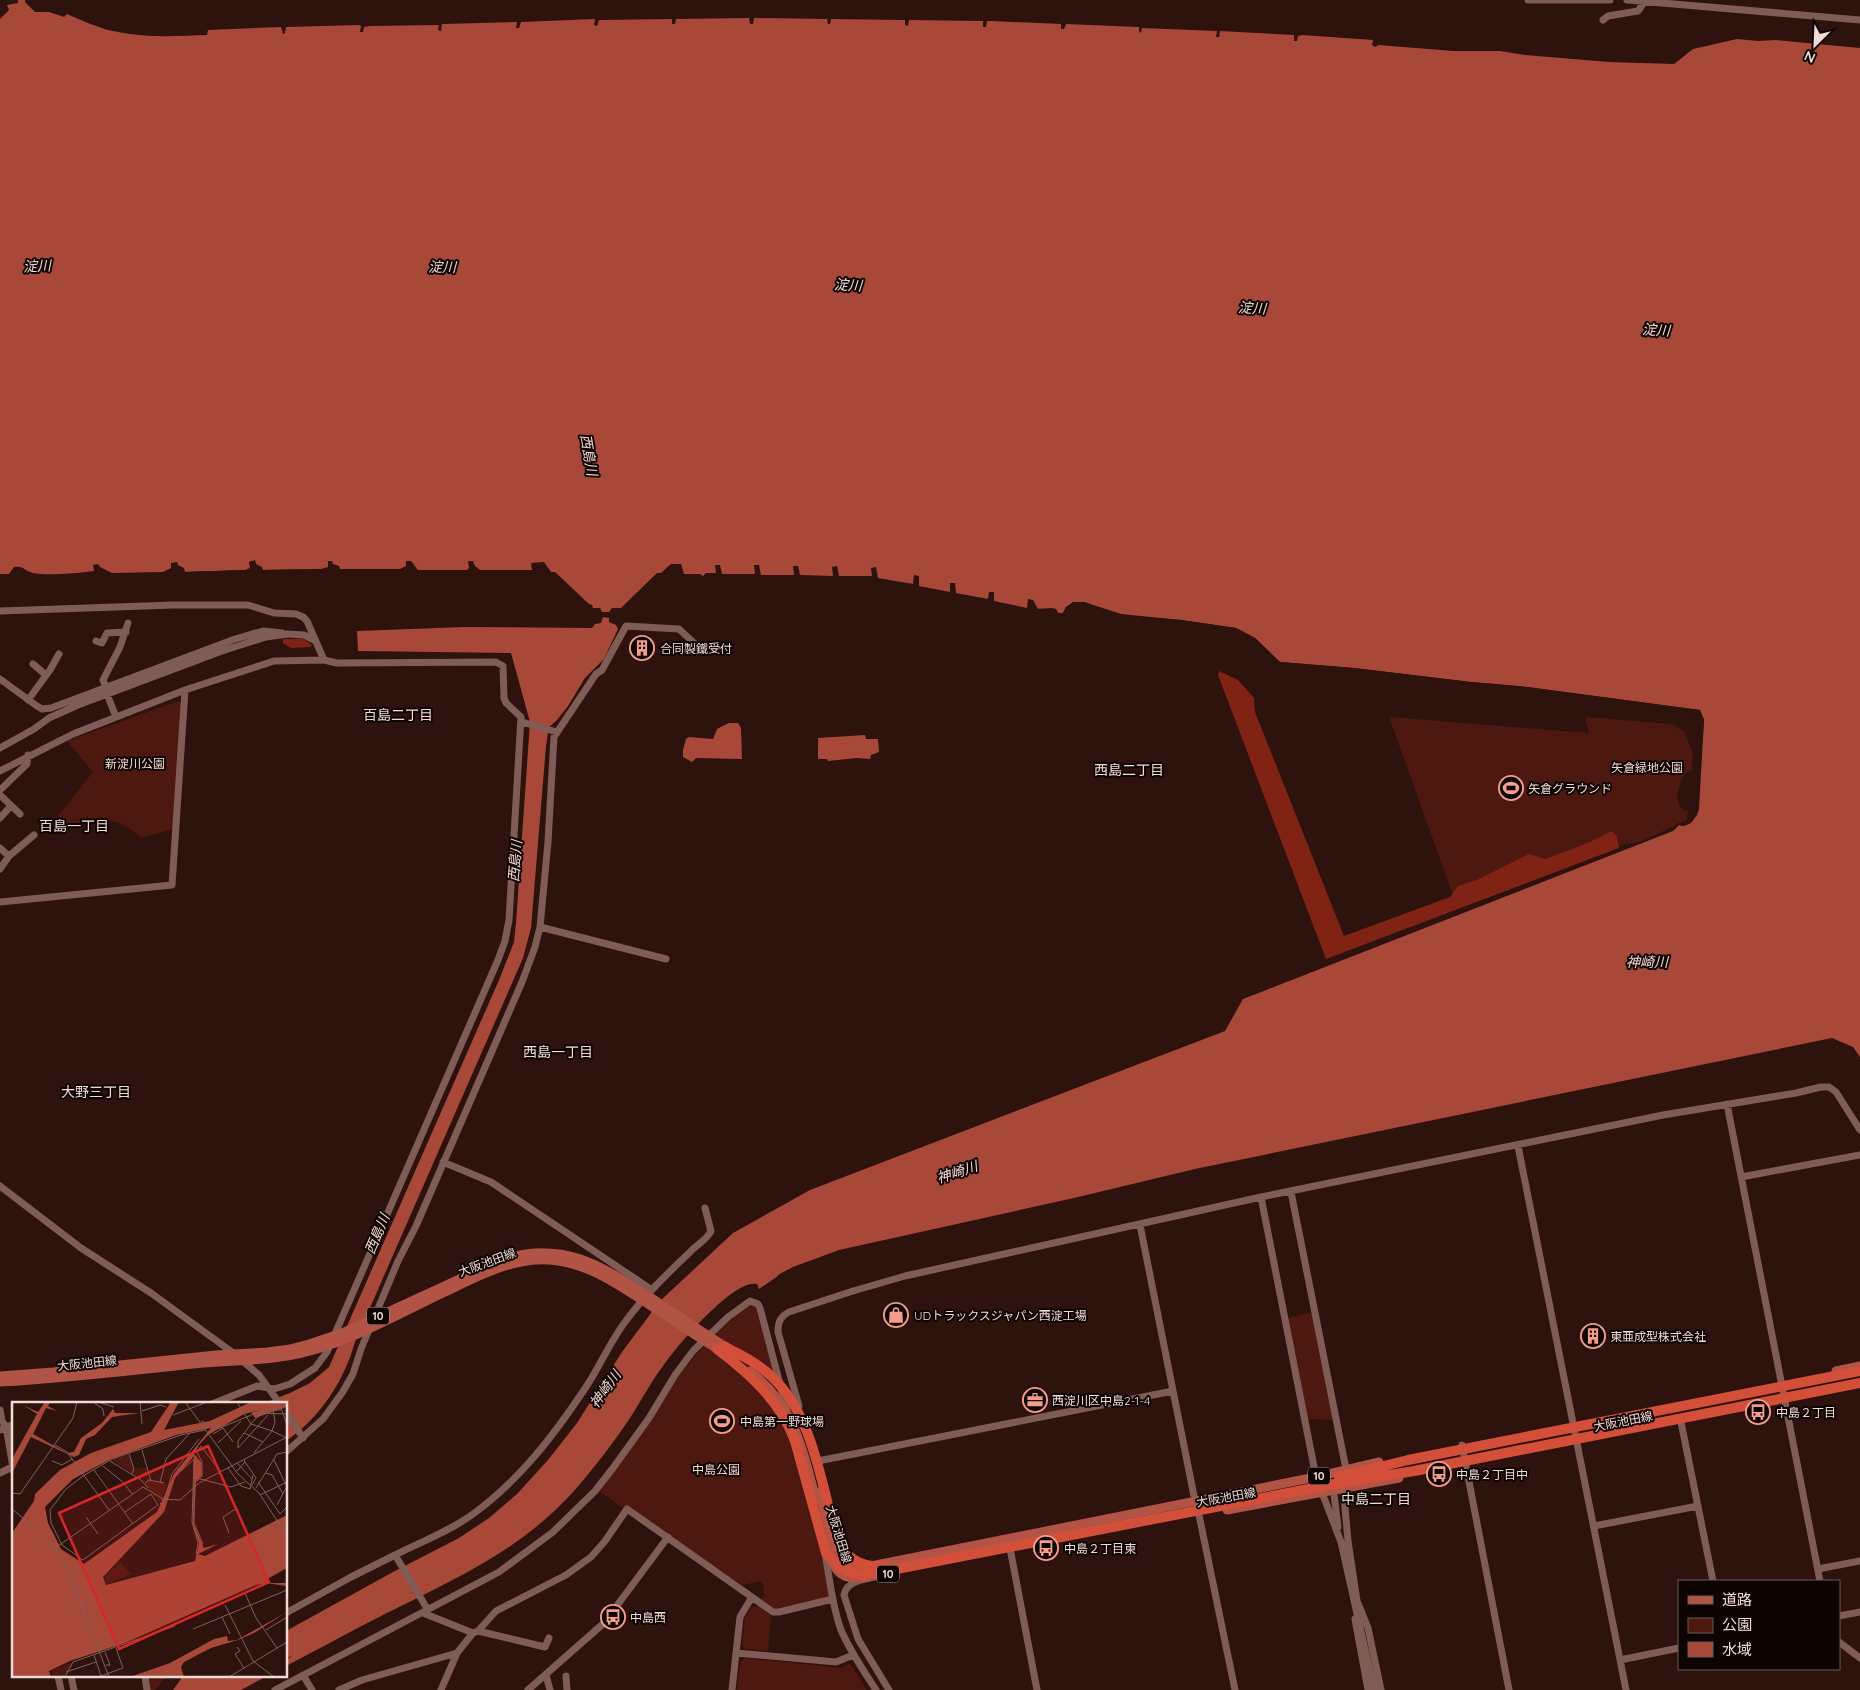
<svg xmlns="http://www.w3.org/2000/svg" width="1860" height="1690" viewBox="0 0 1860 1690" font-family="Quicksand,'Noto Sans JP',sans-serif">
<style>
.green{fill:#4d1810}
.forest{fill:#802315}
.water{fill:#a74838}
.pier{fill:#2e120d}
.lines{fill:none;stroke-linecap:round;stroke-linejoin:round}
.minor{stroke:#7f5c55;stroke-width:7}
.major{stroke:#b15445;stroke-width:9}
.highway{stroke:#d34f3a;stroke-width:10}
.labels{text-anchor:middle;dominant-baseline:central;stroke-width:4;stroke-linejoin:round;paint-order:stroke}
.shield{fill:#0e0402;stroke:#ac9a97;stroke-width:1}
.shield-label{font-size:11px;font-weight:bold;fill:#f0dbd7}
.poi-label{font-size:12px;fill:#f0dbd7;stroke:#0e0402;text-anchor:start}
.park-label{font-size:12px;fill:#f3d7d2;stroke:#0e0402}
.street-label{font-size:12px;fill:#f0dbd7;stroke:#0e0402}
.water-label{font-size:14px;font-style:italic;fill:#f5dad4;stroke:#0e0402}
.neighbourhood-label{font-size:14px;fill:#f0dbd7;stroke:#0e0402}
.inset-road{fill:none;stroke:#7c625e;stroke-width:1}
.view{fill:#d62828;fill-opacity:0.15;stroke:#d62828;stroke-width:2.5}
.inset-edge{fill:none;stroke:#f0dbd7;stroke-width:2.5}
</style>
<rect width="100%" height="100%" fill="#2e120d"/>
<path class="green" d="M178 701 182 704 174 829 141 838C136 834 131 829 125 826 105 814 79 824 59 830L53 822 93 772 67 741Z
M1389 717 1589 733 1585 717 1672 724 1684 731 1693 753 1687 820 1640 842 1626 844 1454 898Z
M750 1304 758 1308 828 1580 830 1595 827 1598 775 1609 761 1600 764 1594 762 1581 742 1585 626 1506 624 1509 599 1491 652 1419 671 1386 694 1357 727 1323Z
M1313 1312 1333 1420C1324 1420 1317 1418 1307 1420L1287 1318Z
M759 1606 771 1615 768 1651 745 1649 742 1645 745 1618 751 1607Z
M745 1658 842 1668 848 1664 851 1665 867 1690H737L740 1662Z
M148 1676H167L155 1690H149Z"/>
<path class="forest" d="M283 639H303L312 645 311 647 291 648 283 643Z
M1219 671 1238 680 1254 698 1255 712 1344 936 1450 897 1458 886 1477 880 1529 854 1545 859 1588 843 1612 831 1617 837 1619 848 1326 959 1218 675Z"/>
<path class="water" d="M18 0H25V2L35 12H49L64 17 67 14C83 21 100 29 118 32 147 38 177 36 207 35L208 30 281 27 283 34 285 33 286 27 359 25 361 26 360 32H363L364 27 370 26 439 25 438 30 441 31 442 24 517 22 516 28H519L521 22 595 19 594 25 597 26 599 20 672 19V24H675L676 19 749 18 750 24H753L754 18 827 19 828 24H830L831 19 905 20V25L908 26 909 20 983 21V27H986L987 21H991L1061 24V29H1064L1066 24 1139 27V31L1141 33 1142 28 1217 31 1216 37H1219L1220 31 1294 35V41H1297L1298 36 1302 35 1373 40 1372 45 1375 47 1379 45 1453 51H1500L1525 55 1609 62 1674 64 1693 49 1737 39 1758 41 1776 40 1860 48V1057L1853 1047 1832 1038 1195 1169 1074 1198 839 1250 793 1267 778 1275V1276L759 1289 757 1284C734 1278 676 1347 663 1366 650 1383 640 1403 628 1421 615 1440 600 1460 585 1478 529 1547 461 1576 383 1615 351 1631 319 1649 286 1666V1660L292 1656 286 1658V1631L393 1572 459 1538 489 1518 517 1494 548 1460 577 1423 622 1352 660 1301 733 1233 810 1190 1225 1031 1243 999 1673 831 1679 825 1684 826 1697 815 1699 809 1704 720 1700 710 1528 687 1471 682 1354 668 1280 662 1255 638 1236 628 1181 620 1121 614 1084 602H1077L1066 607 1063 613H1058L1056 609H1038L1033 600 1028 599 1027 608 994 601V592H989L988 599 956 593 955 583H950V592L919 586V576L914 575 913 584 878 578 876 567 871 568 872 576H839L837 566 832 567 833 576 800 575 798 566H793L794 575H761L759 565H754L755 574H722L720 565H715L716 573H706L703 576 700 574H684L681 564H671L661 573H657L621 608H612L609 612H602L600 608H593L592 605 589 604 555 572H551L544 562 531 563 532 570H480L475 566 473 561H468L469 568 467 570H418L411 561H406V566L400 569H340L339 566 333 564 332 561H328V567L321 569 263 570 262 567 256 564 255 560 249 562 250 568 245 570 185 572 184 568 178 565 177 562 171 563V568L163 572 112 573 100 567 98 564 93 565 94 571C81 573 46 576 33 573 24 571 25 566 14 567L9 574H0V19L9 10 7 5 18 3Z
M603 617 609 618V622L616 625 618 629 604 659 585 678 568 706 557 720 549 727 546 746 531 928 523 958 355 1342C344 1381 320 1418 286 1441V1404H262L290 1393 310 1383 329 1367 499 980 514 942 516 923 530 722 511 653 358 651 357 631 464 627 592 628 595 624 601 623Z
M729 723H738L741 728 742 759 696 758 692 762 683 757V750L686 739 689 737 713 739 717 729Z
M865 735 866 739H878L879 752 871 755 870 759 857 758 828 761 827 759H818V738Z
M181 1676H267L241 1690H173L181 1679Z"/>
<path class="pier" d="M321 569H329L321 572 263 573 260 570Z
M338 569H404L400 572 340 571Z
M245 570H249L245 573 185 574 183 572Z
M1073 602H1084L1111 612 1130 616 1181 620 1236 628 1255 638 1280 662 1354 668 1471 682 1518 686 1700 710 1704 720 1697 815 1691 823 1684 826 1679 825 1673 831V829L1678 823H1684L1690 821 1696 808 1702 720 1698 713 1685 710 1693 715 1694 719 1692 723H1687L1664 717 1661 713 1665 708 1645 705 1649 707 1650 711 1644 715 1612 712 1605 706 1606 702H1622L1600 698 1534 690 1543 692 1546 698 1542 701H1536L1502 697 1500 693 1502 689 1505 687 1526 689 1427 679H1425L1437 682 1436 688 1433 690 1396 686 1393 684 1392 681 1397 676 1409 678H1418L1279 665 1254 640 1235 631 1181 623 1120 617 1083 605H1071L1062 616 1056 615 1055 612 1037 611 1035 609 1052 608 1056 609 1058 613H1063L1066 607Z
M1689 771H1694L1697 774 1694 788 1696 801 1693 809 1684 811 1679 805 1677 795 1682 778Z"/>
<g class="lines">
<path class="minor" d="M1528 0H1610
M1627 0 1860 20
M1603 20 1608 16 1638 11 1645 1
M0 611 173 605H248L274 613 296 614 303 617 307 621 324 660 337 663 496 662 503 666 504 698 506 703 521 717 509 920 505 941 498 960 327 1352 315 1368 290 1384 274 1389 257 1386 212 1404
M96 641 102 643 107 633 126 632
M33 664 46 675
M0 679 37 706 42 709 51 708 235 639 263 631 282 633
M106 687 103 680 120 647 128 623
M107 694 116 717
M28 700 50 670 59 654
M522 722 557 732
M0 748 34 729 49 718 78 705 222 651 266 637 287 634 304 635 314 640
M0 771 73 734 185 690 274 661 324 660
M0 790 27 764 28 755
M0 795 20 814
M0 818 11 806
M0 848 9 856
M0 869 9 856 34 835
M0 902 172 885 185 690
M540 927 666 959
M1727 1104 1820 1581
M1518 1146 1626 1690
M443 1162 491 1182 652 1290
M1741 1177 1860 1155
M0 1186 81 1248 151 1293 232 1352 259 1375 280 1404
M1291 1192 1346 1469 1345 1474
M1261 1197 1316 1477 1341 1542 1374 1690
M1140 1225 1195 1501 1199 1515 1235 1690
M799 1406 778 1332C778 1322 780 1317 789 1312L853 1291 905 1276 1261 1197 1663 1115 1796 1093 1821 1087H1829L1836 1092 1860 1130
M0 1410 2 1421 14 1438
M286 1412 303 1438
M1681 1422 1713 1581
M6 1427 14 1473
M0 1430 14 1424
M1462 1445 1509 1690
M286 1452 323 1419 342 1393 353 1374 361 1349 398 1261 416 1226 522 982 535 947 540 927 548 842 554 737 596 674 602 670 626 626 679 629 694 643
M818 1461 1173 1391
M0 1473 12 1467
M1343 1485 1348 1541 1357 1601
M1333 1486 1338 1527
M1594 1526 1698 1506
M1009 1543 1037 1690
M825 1554C830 1579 832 1606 841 1630 850 1651 863 1670 876 1690
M395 1555C421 1542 450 1531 473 1514 520 1480 554 1435 586 1387 600 1366 610 1342 625 1322 644 1296 667 1274 690 1252 697 1244 706 1241 711 1231L705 1208
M1818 1569 1860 1561
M1358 1603 1368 1628 1381 1690
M286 1613 351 1577 395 1555 428 1610
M423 1613 473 1633 478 1631 545 1647 549 1638
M1839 1616 1860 1612
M1355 1619 1368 1690
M478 1631 496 1611 566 1575 591 1557 605 1541 627 1509 773 1612H779L833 1599
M1839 1642 1860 1658
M736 1653 836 1662 853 1655
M1620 1660 1679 1648
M303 1675 312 1690
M546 1675 550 1690
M58 1676 61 1690
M71 1676 74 1690
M145 1676 147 1690
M566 1676 567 1690
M275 1690 499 1572 553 1532 595 1491 613 1468 649 1418 675 1375 693 1351 728 1317 750 1301 758 1304 760 1308 787 1411
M339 1690 362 1680 457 1653
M441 1690 457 1653 473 1633
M528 1690 604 1623 668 1537
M732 1690 740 1617 752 1597
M889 1690 858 1639 844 1595C846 1578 876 1578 889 1575"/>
<path class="major" d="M750 1371C794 1405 803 1449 816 1500
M1836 1371 1860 1366
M0 1376 53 1372 216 1355 268 1352 290 1349 309 1344 342 1333 503 1259C566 1239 606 1269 656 1301 680 1318 705 1333 730 1350
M0 1382C68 1378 136 1370 203 1363 239 1360 275 1361 310 1351 357 1338 401 1313 445 1292 477 1277 513 1257 550 1260 589 1263 620 1286 651 1306 675 1322 698 1337 722 1352
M819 1492 836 1555 844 1564 861 1568 1316 1477 1379 1462
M1227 1510 1399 1478
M832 1561C838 1578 851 1580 868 1577"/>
<path class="highway" d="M724 1346C738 1354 752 1360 764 1370 811 1406 821 1480 835 1534 842 1557 862 1569 886 1566
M717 1349C749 1373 781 1402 795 1441L826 1553C836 1567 849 1574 866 1575L1334 1484 1414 1471 1860 1383
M1339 1477 1408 1460 1860 1371"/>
</g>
<defs>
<symbol id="building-ring" viewBox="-11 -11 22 22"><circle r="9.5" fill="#0e0402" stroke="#f49d8c" stroke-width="1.5"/><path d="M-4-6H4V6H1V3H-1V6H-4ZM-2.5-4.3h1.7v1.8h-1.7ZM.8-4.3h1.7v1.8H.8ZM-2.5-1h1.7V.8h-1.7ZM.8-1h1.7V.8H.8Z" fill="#f49d8c"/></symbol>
<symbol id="stadium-ring" viewBox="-11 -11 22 22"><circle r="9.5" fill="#0e0402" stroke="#f49d8c" stroke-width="1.5"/><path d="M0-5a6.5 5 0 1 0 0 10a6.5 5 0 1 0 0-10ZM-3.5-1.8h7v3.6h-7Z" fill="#f49d8c"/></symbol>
<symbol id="shop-ring" viewBox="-11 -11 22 22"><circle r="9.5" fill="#0e0402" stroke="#f49d8c" stroke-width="1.5"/><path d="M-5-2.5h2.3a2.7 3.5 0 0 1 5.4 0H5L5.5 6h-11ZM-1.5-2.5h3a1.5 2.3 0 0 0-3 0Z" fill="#f49d8c"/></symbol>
<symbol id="office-ring" viewBox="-11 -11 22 22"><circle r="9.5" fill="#0e0402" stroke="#f49d8c" stroke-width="1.5"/><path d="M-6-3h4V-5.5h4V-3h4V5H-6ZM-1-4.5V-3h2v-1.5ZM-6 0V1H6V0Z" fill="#f49d8c"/></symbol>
<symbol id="bus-ring" viewBox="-11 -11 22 22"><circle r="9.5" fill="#0e0402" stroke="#f49d8c" stroke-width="1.5"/><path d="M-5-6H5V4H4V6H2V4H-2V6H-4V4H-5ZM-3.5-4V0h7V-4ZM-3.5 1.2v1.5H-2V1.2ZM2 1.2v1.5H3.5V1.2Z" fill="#f49d8c"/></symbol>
</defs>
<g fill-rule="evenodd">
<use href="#building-ring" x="628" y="634" width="28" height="28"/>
<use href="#stadium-ring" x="1497" y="774" width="28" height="28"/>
<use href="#shop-ring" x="882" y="1301" width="28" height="28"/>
<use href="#building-ring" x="1579" y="1322" width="28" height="28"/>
<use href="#office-ring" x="1021" y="1386" width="28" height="28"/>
<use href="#bus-ring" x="1744" y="1398" width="28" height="28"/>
<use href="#stadium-ring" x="708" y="1407" width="28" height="28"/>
<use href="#bus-ring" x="1425" y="1460" width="28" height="28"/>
<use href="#bus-ring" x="1032" y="1534" width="28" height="28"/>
<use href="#bus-ring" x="599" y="1603" width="28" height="28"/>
</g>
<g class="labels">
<g class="shield">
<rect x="367" y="1307.5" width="22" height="17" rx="4"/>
<rect x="1308" y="1467.5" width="22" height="17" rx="4"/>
<rect x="877" y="1565.5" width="22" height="17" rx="4"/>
</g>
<g class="shield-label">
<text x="378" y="1316">10</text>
<text x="1319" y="1476">10</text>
<text x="888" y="1574">10</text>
</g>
<g class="poi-label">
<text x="660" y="648">合同製鐵受付</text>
<text x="1528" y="788">矢倉グラウンド</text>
<text x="914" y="1315">UDトラックスジャパン西淀工場</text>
<text x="1610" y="1336">東亜成型株式会社</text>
<text x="1052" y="1400">西淀川区中島2-1-4</text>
<text x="1776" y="1412">中島２丁目</text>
<text x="740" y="1421">中島第一野球場</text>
<text x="1456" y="1474">中島２丁目中</text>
<text x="1064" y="1548">中島２丁目東</text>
<text x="630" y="1617">中島西</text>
</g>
<g class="park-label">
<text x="135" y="763">新淀川公園</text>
<text x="1647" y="767">矢倉緑地公園</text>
<text x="716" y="1469">中島公園</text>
</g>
<g class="street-label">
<text transform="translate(487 1262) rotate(-20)">大阪池田線</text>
<text transform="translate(87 1363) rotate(-6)">大阪池田線</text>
<text transform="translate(1623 1421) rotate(-11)">大阪池田線</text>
<text transform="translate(1226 1497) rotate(-10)">大阪池田線</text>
<text transform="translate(839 1534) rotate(73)">大阪池田線</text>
</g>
<g class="water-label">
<text transform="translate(37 266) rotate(-3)">淀川</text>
<text transform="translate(442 267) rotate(1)">淀川</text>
<text transform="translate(848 285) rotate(3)">淀川</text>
<text transform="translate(1252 308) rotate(3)">淀川</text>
<text transform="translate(1656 330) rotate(3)">淀川</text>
<text transform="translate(589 455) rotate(80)">西島川</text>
<text transform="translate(515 861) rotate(-85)">西島川</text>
<text x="1647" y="962">神崎川</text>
<text transform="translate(957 1172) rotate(-18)">神崎川</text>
<text transform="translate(377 1234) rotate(-67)">西島川</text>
<text transform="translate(605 1389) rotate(-54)">神崎川</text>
</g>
<g class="neighbourhood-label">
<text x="398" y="715">百島二丁目</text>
<text x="1129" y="770">西島二丁目</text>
<text x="74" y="826">百島一丁目</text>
<text x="558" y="1052">西島一丁目</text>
<text x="96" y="1092">大野三丁目</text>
<text x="1376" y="1499">中島二丁目</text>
</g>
</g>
<g transform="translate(12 1402)">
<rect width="275" height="275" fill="#2e120d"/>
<path d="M116 52 122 67 135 65 138 73 129 77 100 58ZM136 75 140 79 155 82 149 102 133 82ZM108 160 119 172 95 182 92 175ZM61 260 52 275H40V268Z" fill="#4d1810"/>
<path d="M33 0H38L36 4 45 9 34 6 21 32 55 51 62 50 69 36 90 21 101 7 103 11H127L100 15 83 33 74 37 67 53 62 55 19 35 0 71V57L25 12 11 3 26 10ZM159 0H167L152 28 198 19 239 0H275V5L243 16 239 10 250 8 232 12 196 33 187 43 182 52 189 60 190 73 184 79 182 123 192 146 206 142 186 152 193 154 275 113V166L257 176 255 181H274V184L254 181 244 183 113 241 58 259 37 269 39 275H0V131L22 99 23 92 48 68 79 51 139 30ZM199 26 162 72 145 110 72 162 49 147 36 121 33 105 61 77 97 58 164 33ZM182 54 181 125 187 141 183 159 94 183 91 175 152 110 163 76ZM275 210 242 231 226 238 199 246 172 260 169 265 172 275H118L158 261 202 237 215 234 216 239 225 238Z" fill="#a74838" fill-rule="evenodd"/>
<path class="inset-road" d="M81 0 91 7 92 14M86 0 102 5M128 0 130 22M173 0 226 72 247 91 275 134M225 0 239 22 260 29 263 20 261 8M267 0 275 23M130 9 148 3 154 5M161 13 195 0M189 19 208 26 244 11 275 12M232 31 251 40M201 32 211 26 221 40M206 41 229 19M43 43 55 50 97 108M226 46V39L242 18 255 8H269M226 46 256 13M130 48 139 79M242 51 260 29 275 36M117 52 122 67 120 72M262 58 275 85M40 59 50 63 60 57M98 59 129 78 136 86M233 60 244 76 240 83M225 61 240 77M91 64 112 81 120 92M165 66 169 69 182 57 180 120 186 141 184 152M216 66 229 84 238 87 241 73M82 68 121 122M225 69 233 60 232 57M254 71 260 73 271 92M181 75 219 85 233 80M246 80 268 112 275 105M133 81 137 78 152 81M148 81 154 57 178 31M244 86 265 52 275 50M0 91 8 92 61 16 65 0M139 92 146 103 71 158 50 143 39 121 38 108 54 87 71 74 100 57 169 33 193 28M248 93 275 80M149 97 168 98 187 81 275 35M148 101 150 103 152 99 160 72 187 37M265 103 275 84M0 107 33 134 53 160 97 275M113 110 139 92M74 115 86 132M217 131 211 115 225 106M191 142 182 121V82L190 74V60L185 50 189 44 207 68M43 150 46 144 131 85 151 97M233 191 244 216 265 246M213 203 241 259 262 275M210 215 218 232M181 227 275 188M254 228 275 215M225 245 228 249 223 252 232 266M93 250 98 263H94M82 253 89 274M54 270 84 260M89 274 111 266 104 246M53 275 61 260 163 224M217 275 275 240"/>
<path class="view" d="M196 44 257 180 107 247 47 111Z"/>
<rect width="275" height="275" class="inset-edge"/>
</g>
<rect x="1678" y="1580" width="162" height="90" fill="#0e0402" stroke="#685a57"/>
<rect x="1688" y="1596" width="25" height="8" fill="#b15445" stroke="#685a57"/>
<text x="1722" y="1605" font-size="15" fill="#f0dbd7">道路</text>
<rect x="1688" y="1618" width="25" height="15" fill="#4d1810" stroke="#685a57"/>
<text x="1722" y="1630" font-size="15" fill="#f0dbd7">公園</text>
<rect x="1688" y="1642" width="25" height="15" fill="#a74838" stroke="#685a57"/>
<text x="1722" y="1655" font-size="15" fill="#f0dbd7">水域</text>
<g transform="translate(1815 45) rotate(204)" stroke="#0e0402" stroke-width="4" paint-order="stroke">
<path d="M0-4L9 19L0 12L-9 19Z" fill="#f0dbd7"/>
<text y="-8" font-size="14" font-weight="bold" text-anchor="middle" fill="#f0dbd7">N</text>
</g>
</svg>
